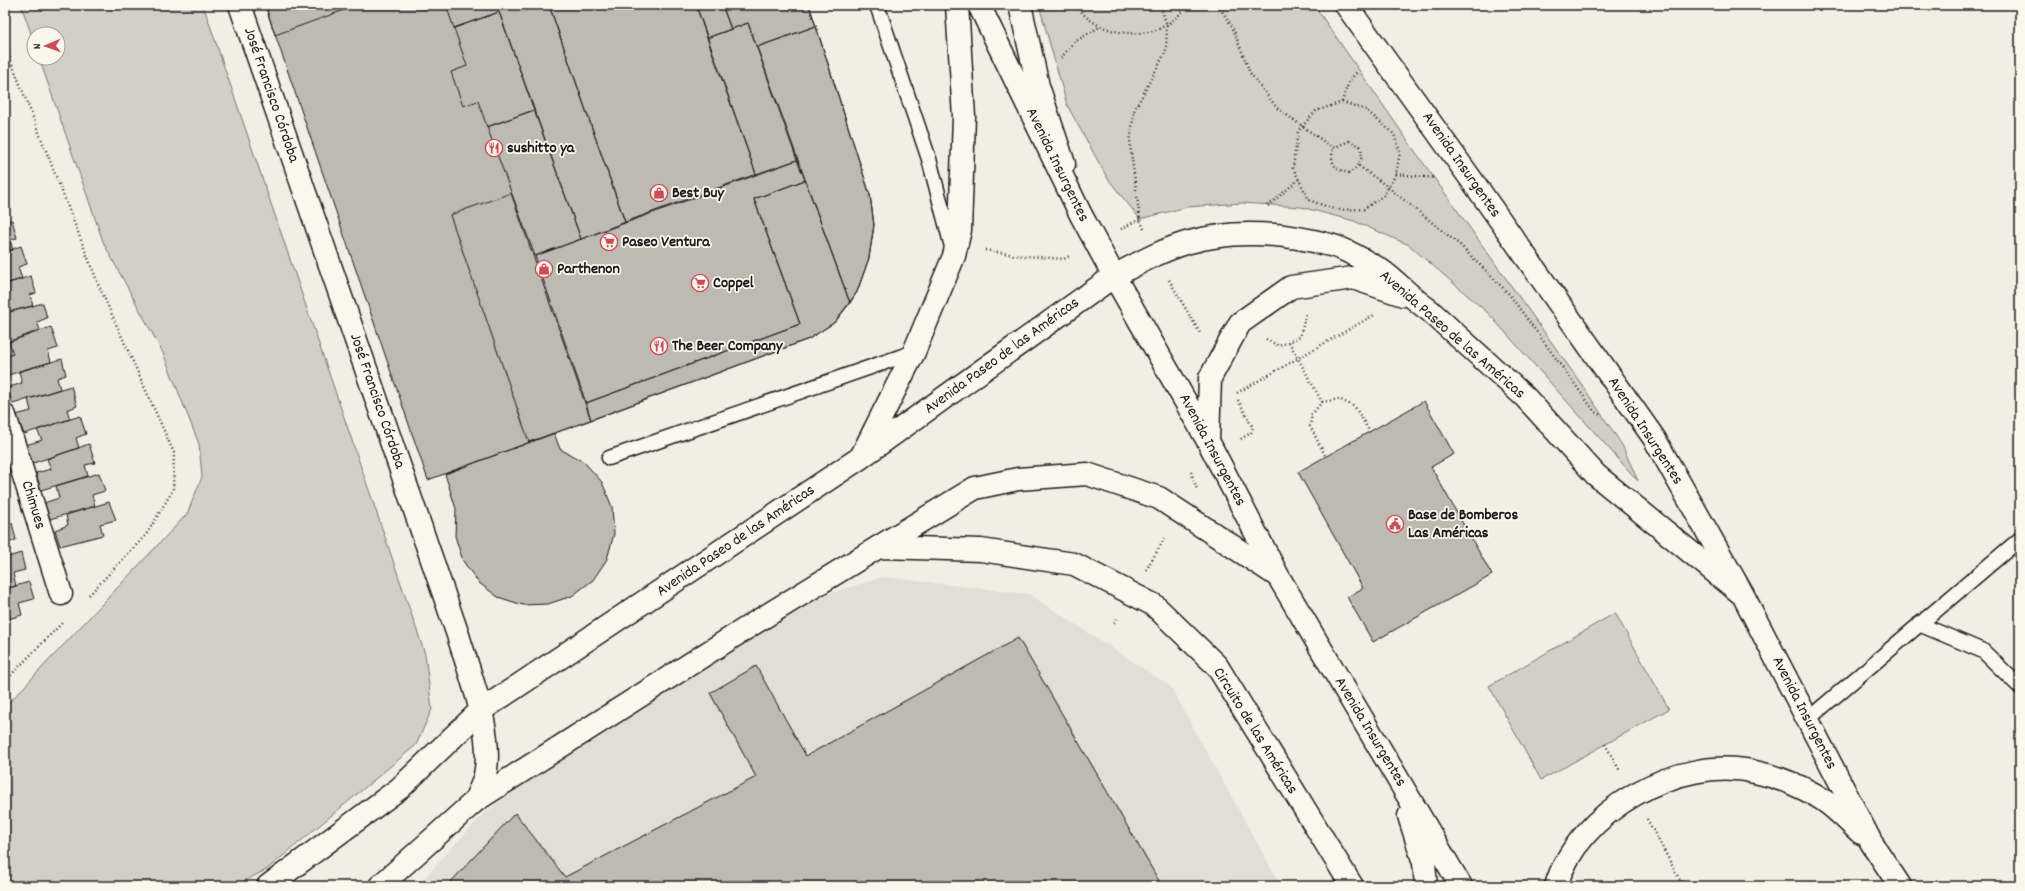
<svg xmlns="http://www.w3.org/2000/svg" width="2025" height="891" viewBox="0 0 2025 891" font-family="Dekko,sans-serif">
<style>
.built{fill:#e2ded5}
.green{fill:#d2cfc6;stroke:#777671}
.building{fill:#bdbab1;stroke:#1c1c1c}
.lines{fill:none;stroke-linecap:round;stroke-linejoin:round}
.service-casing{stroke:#1c1c1c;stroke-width:17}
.minor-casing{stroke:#1c1c1c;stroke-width:25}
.tertiary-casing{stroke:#1c1c1c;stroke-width:25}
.secondary-casing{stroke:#1c1c1c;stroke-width:25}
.path{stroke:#1c1c1c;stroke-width:2.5;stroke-dasharray:1 3;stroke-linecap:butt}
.service{stroke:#fbf7ec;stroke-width:14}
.minor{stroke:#fbf7ec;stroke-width:22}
.tertiary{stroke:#fbf7ec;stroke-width:22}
.secondary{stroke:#fbf7ec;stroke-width:22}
.labels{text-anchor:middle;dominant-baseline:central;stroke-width:3.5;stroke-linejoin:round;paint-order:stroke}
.street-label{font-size:16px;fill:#1c1c1c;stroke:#fbf7ec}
.poi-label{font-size:16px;font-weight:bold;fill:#1c1c1c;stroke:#fbf7ec;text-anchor:start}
</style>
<rect width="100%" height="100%" fill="#f2eee4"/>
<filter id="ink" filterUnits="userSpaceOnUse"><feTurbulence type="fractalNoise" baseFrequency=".025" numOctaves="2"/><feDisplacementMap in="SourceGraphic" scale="8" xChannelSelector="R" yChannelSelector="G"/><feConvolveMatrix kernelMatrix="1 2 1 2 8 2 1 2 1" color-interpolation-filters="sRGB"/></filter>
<g filter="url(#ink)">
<path class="built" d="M883 577 1029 594 1170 686 1281 886H417L483 814 737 621Z"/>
<path class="green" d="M21 5H203L425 654 432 709 416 745 266 870 234 886H5V707L187 514 202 477 199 444 163 353 104 244 39 58H58V34H34V42Z
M1039 5H1314L1412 147 1582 385 1622 445 1638 481 1488 313 1409 245 1354 221 1301 207 1242 203 1187 207 1140 219 1108 179 1067 105Z
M1615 613 1669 709 1541 780 1489 686Z"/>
<path class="building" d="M265 5H809L870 195 874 225 869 258 857 292 835 322 809 339 428 480Z
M265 5H358L275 35Z
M446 5H549L625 222 581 239 499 12 454 28Z
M549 5H696L756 174 625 222Z
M696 5H722L731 29 707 38Z
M722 5H809L816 26 757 47 748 23 731 29Z
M499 12 534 110 487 127 478 101 463 106 451 72 467 66 454 28Z
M748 23 797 160 756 174 707 38Z
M816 26 870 195 874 225 869 258 857 292 850 303 757 47Z
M534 110 581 239 535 256 487 127Z
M797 160 805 180 754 199 800 324 586 403 535 256Z
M805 180 850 303 835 322 809 339 591 420 586 403 800 324 754 199Z
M511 193 591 420 529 442 450 215Z
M12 220 17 238 10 240 13 250 5 252V222Z
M21 246 27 264 18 267 22 279 5 284V252Z
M31 276 36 293 30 295 33 306 5 313V284Z
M43 303 47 318 37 322 40 330 5 343V313Z
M51 327 58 348 48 351 51 362 5 376V357L13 354 9 342Z
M62 359 66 375 57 378 60 389 13 404 7 388 22 383 19 371Z
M71 386 77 406 67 410 70 419 24 434 16 415 31 411 28 399Z
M1424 401 1454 454 1431 467 1492 575 1373 642 1347 597 1363 588 1298 472Z
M80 416 86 434 76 438 79 448 33 463 26 445 42 440 37 430Z
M554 433 560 449 584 462 602 482 612 507 614 534 607 559 593 580 572 596 548 604 523 605 498 597 478 582 463 561 455 536 456 509 445 474Z
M89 444 95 463 85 465 88 476 41 490 36 473 51 469 47 459Z
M99 473 105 491 92 495 95 506 50 519 44 503 59 498 56 486Z
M109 502 116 520 100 524 103 535 60 546 55 530 68 525 66 515Z
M12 523 16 540 5 544V526Z
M21 553 25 570 13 573 16 586 5 589V558Z
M29 582 34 599 19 603 22 615 5 620V589Z
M1018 638 1162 886H447L515 813 565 877 756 777 710 693 756 666 806 756Z"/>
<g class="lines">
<defs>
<path id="service" d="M877 5 929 159 952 247
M609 458 914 352
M1919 624 1983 651 2020 687
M1807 720 2020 539"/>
<path id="minor" d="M1020 5 1038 86 1064 164
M5 416 61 594"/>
<path id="tertiary" d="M240 5 458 635C470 676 494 733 485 775 483 784 478 793 475 801"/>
<path id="secondary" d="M979 5 1081 215 1114 276 1208 441 1278 576 1461 886
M1346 5 1476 186 1654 438 1743 595 1871 842 1900 886
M1208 441 1210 378 1240 323 1291 287 1353 278 1403 295
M862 455 914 352 954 256 960 230 964 117 957 5
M881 547 981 550 1074 564 1154 605 1217 666 1352 886
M1409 816 1424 863 1426 886
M268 886 400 788 480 711 860 458 1114 276C1137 264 1160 251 1186 243 1232 229 1284 233 1330 245 1342 247 1369 263 1379 269 1397 281 1411 298 1429 310L1525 397 1596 475 1743 595
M380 886 475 801 756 622 975 488 1018 479 1087 474 1159 498 1278 576
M1556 886C1578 811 1679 754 1755 772 1779 777 1810 789 1830 805 1841 814 1851 824 1861 833"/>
</defs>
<use href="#service" class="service-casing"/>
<use href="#minor" class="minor-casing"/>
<use href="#tertiary" class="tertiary-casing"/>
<use href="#secondary" class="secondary-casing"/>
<path class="path" d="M1077 5C1089 28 1124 37 1148 32 1163 30 1179 17 1188 5
M1218 5 1232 26 1250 73 1277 108 1333 148
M5 46 99 286 174 453 173 490 146 535 89 595
M1061 58 1073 43 1101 26
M1342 102 1366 110 1394 134 1400 152 1396 174 1384 195 1364 209 1336 210 1309 200 1293 168 1298 131 1316 111Z
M1342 102 1349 81 1358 71
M1349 141 1360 146C1364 159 1360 165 1350 173 1334 170 1330 164 1333 148Z
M1359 166 1388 187 1460 245 1509 294 1595 412 1602 416
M1396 174 1435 178
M1268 206 1299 179
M1121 229 1140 219
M1144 229 1140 219 1130 144 1134 111 1166 51 1167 25 1160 5
M985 250 1014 255 1064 259 1071 255
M1169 280 1201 335
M1266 339 1279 346 1300 337 1306 313
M1289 342 1322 402 1312 414 1310 426 1326 457
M1237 393 1374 315
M1238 400 1253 428 1251 433 1239 440
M1322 402 1339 399 1355 407 1370 432
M1191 472 1197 489
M1146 570 1166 536
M1114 623 1118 617
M5 681 62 623
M1605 744 1620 771
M1647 819 1680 880
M1679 886 1680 880 1689 886"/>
<use href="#service" class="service"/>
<use href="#minor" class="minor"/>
<use href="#tertiary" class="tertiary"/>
<use href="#secondary" class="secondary"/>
</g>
</g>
<defs>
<symbol id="restaurant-ring" viewBox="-11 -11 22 22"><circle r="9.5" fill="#fbf7ec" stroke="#d1495b" stroke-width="1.5"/><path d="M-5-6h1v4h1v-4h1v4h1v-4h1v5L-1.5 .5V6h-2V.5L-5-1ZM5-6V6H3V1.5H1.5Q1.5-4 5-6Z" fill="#d1495b"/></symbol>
<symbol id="shop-ring" viewBox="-11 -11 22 22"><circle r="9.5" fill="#fbf7ec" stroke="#d1495b" stroke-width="1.5"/><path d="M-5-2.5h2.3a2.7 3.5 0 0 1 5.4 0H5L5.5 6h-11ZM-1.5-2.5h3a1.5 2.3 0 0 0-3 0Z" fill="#d1495b"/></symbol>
<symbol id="supermarket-ring" viewBox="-11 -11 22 22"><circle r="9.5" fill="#fbf7ec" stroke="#d1495b" stroke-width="1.5"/><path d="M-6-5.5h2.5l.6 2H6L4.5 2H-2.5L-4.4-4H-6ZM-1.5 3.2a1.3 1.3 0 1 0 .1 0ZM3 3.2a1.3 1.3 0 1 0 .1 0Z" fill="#d1495b"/></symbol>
<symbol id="civic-ring" viewBox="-11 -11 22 22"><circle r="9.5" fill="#fbf7ec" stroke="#d1495b" stroke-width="1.5"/><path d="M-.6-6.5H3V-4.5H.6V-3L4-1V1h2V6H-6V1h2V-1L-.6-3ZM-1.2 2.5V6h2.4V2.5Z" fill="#d1495b"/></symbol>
</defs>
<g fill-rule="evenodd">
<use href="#restaurant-ring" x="484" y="138" width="20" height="20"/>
<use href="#shop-ring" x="649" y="183" width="20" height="20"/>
<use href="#supermarket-ring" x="599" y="232" width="20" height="20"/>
<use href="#shop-ring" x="534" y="259" width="20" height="20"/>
<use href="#supermarket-ring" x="690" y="273" width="20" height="20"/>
<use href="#restaurant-ring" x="649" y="336" width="20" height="20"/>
<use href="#civic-ring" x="1385" y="514" width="20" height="20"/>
</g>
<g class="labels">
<g class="street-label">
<text transform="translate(271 95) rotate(71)">José Francisco Córdoba</text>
<text transform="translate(1057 165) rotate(64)">Avenida Insurgentes</text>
<text transform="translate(1461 165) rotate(55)">Avenida Insurgentes</text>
<text transform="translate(1452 335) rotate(41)">Avenida Paseo de las Américas</text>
<text transform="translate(1002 356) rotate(-36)">Avenida Paseo de las Américas</text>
<text transform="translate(377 401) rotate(71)">José Francisco Córdoba</text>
<text transform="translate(1645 431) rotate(57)">Avenida Insurgentes</text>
<text transform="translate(1212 450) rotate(62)">Avenida Insurgentes</text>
<text transform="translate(33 505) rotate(73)">Chimues</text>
<text transform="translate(736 541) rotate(-34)">Avenida Paseo de las Américas</text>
<text transform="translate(1804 713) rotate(63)">Avenida Insurgentes</text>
<text transform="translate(1255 731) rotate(58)">Circuito de las Américas</text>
<text transform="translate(1370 732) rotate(59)">Avenida Insurgentes</text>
</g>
<g class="poi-label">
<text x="507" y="148">sushitto ya</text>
<text x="672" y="193">Best Buy</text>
<text x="622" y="242">Paseo Ventura</text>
<text x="557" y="269">Parthenon</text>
<text x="713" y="283">Coppel</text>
<text x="672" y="346">The Beer Company</text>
<text x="1408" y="515">Base de Bomberos<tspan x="1408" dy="18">Las Américas</tspan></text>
</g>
</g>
<rect width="2025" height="891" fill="none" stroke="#fbf7ec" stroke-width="20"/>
<rect x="10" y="10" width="2005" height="871" fill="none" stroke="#1c1c1c" stroke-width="1.5" filter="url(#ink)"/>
<g transform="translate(46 46) rotate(268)"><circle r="19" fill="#fbf7ec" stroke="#a29f99"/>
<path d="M0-3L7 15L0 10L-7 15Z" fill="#d1495b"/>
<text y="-6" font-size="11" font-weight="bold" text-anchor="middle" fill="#1c1c1c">N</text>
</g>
</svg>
